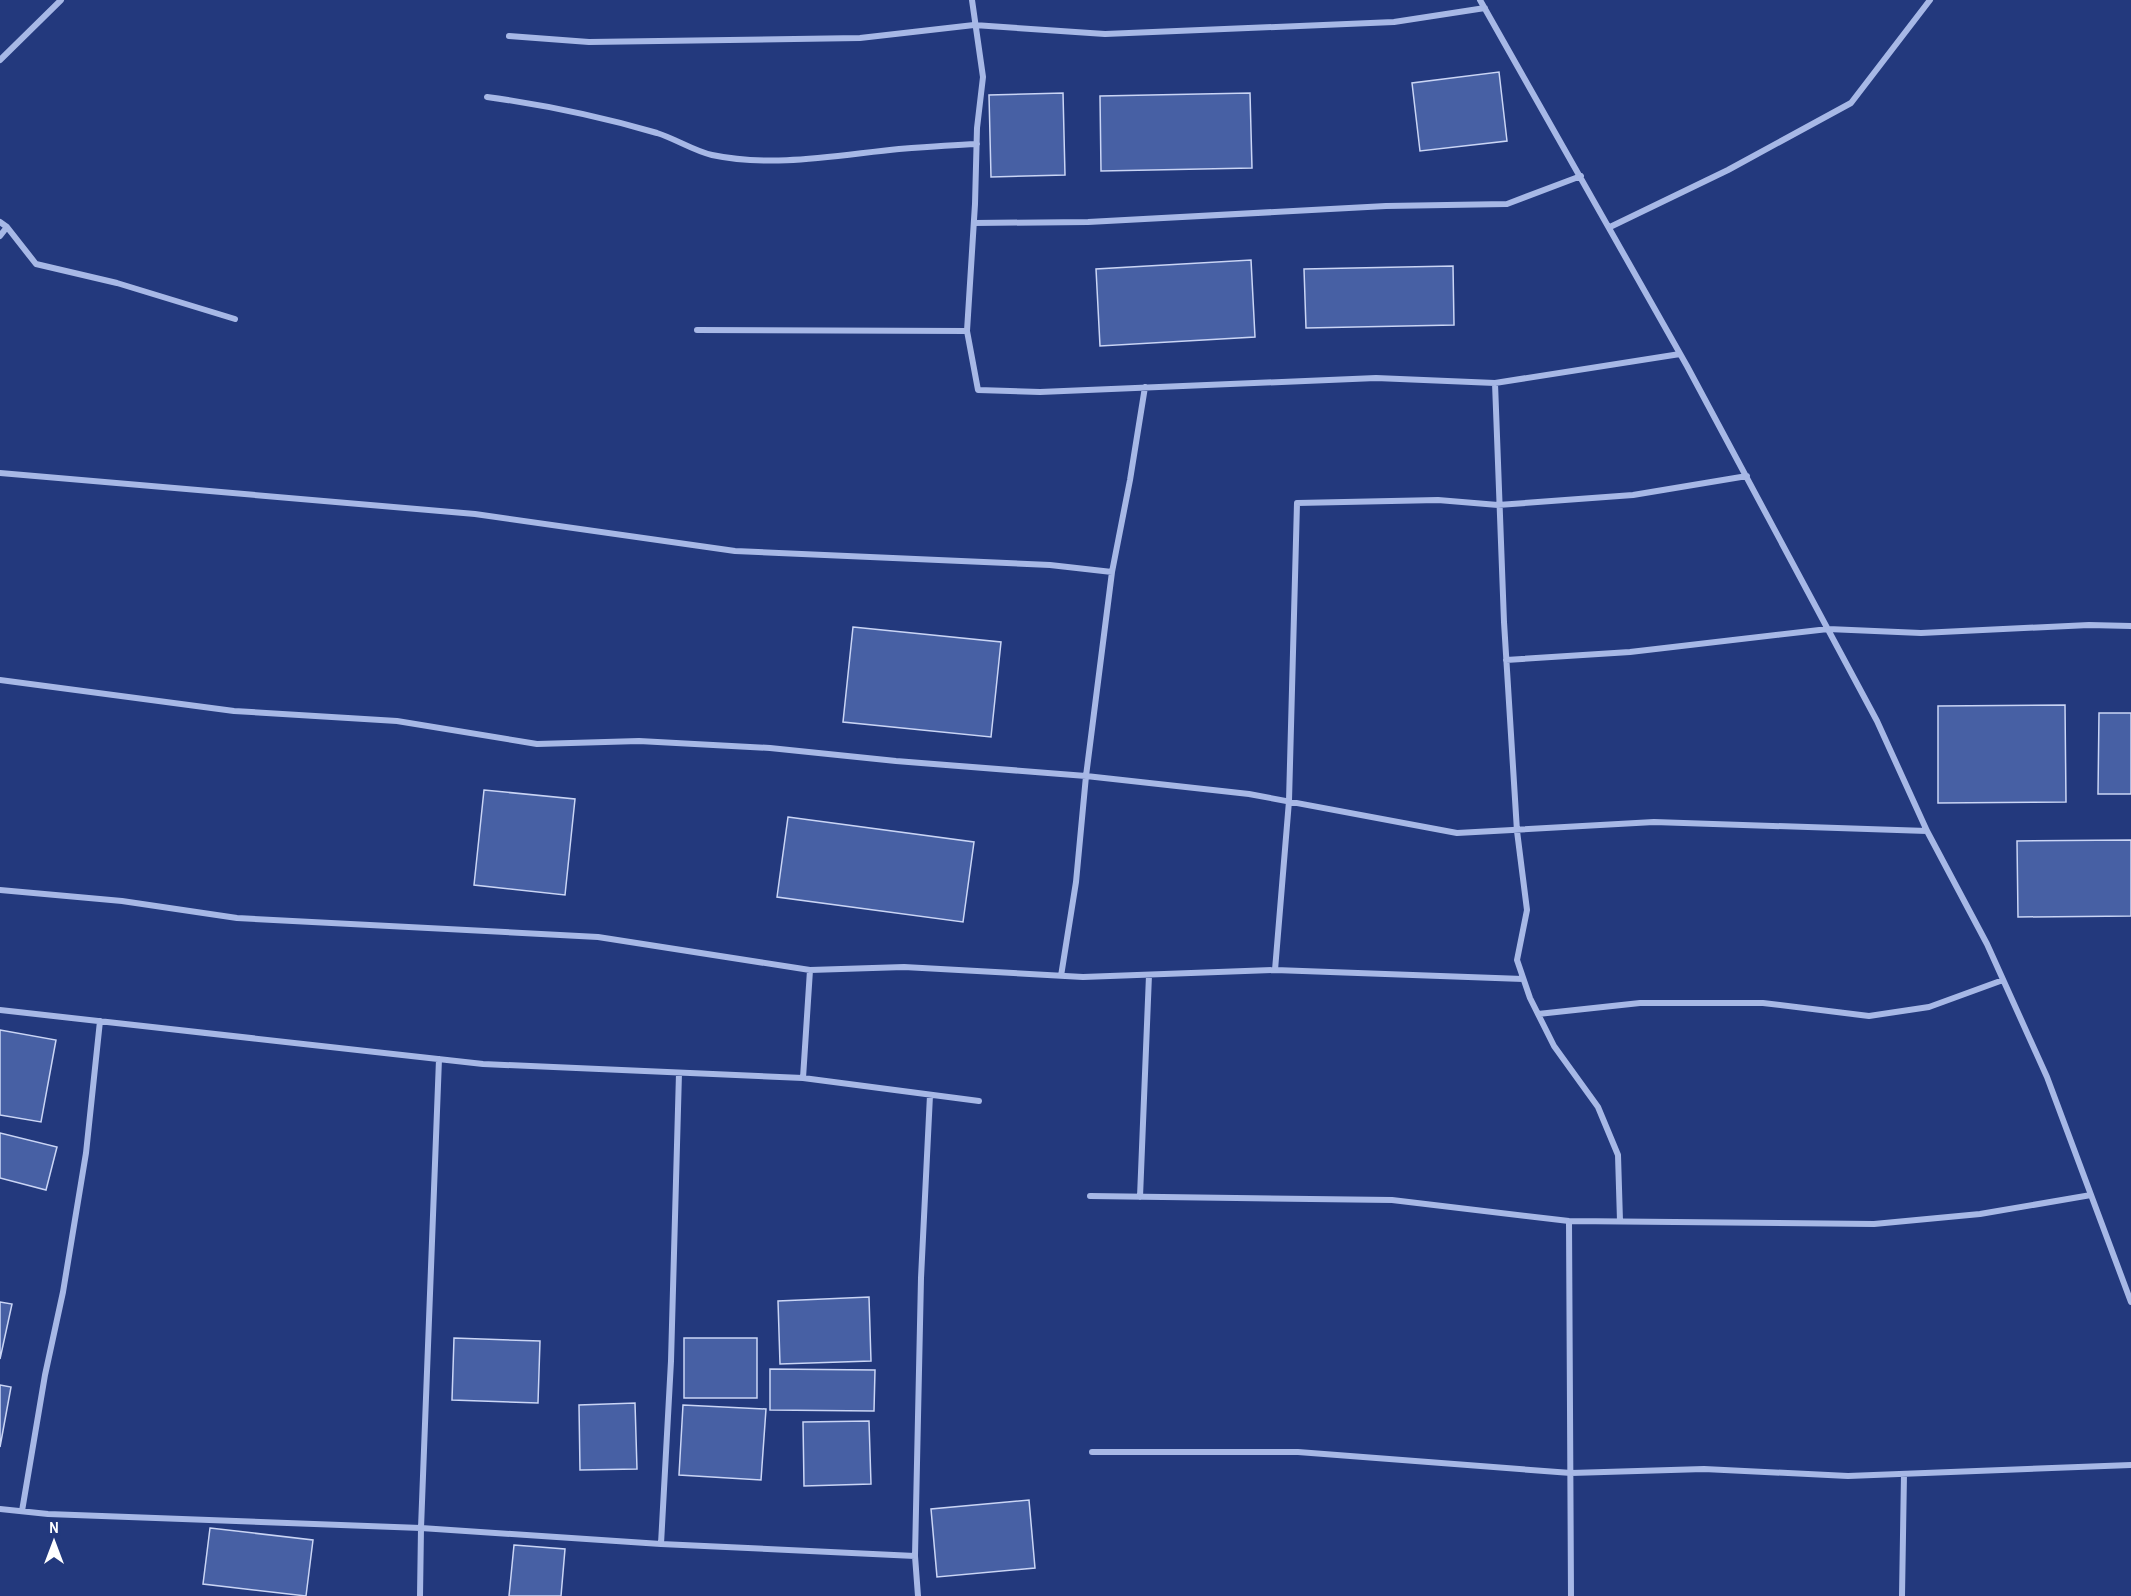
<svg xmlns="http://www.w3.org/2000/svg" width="2131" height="1596" viewBox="0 0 2131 1596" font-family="'Archivo Narrow',sans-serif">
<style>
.building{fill:#4760a4;stroke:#cad5f5;stroke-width:1.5}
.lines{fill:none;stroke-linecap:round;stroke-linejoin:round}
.street{stroke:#a7b8e6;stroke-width:6}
</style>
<rect width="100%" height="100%" fill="#23397d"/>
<path class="building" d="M1499 72 1507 141 1420 151 1412 83Z
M1063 93 1065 175 991 177 989 95Z
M1250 93 1252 168 1101 171 1100 96Z
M1251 260 1255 337 1100 346 1096 269Z
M1453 266 1454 325 1306 328 1304 269Z
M853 627 1001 642 991 737 843 722Z
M2065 705 2066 802 1938 803V706Z
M2099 713H2131V794H2098Z
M484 790 575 799 565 895 474 885Z
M788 817 974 842 963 922 777 897Z
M2131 840V916L2018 917 2017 841Z
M0 1030 56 1040 41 1122 0 1115Z
M0 1133 57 1147 46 1190 0 1178Z
M869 1297 871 1361 780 1364 778 1301Z
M0 1302 12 1304 0 1359Z
M454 1338 540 1341 538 1403 452 1400Z
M684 1338H757V1398H684Z
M770 1369 875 1370 874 1411 770 1410Z
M0 1385 11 1387 0 1447Z
M635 1403 637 1469 580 1470 579 1405Z
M683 1405 766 1409 761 1480 679 1475Z
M869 1421 871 1484 804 1486 803 1422Z
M1029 1500 1035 1568 937 1577 931 1509Z
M210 1528 313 1540 306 1596 203 1584Z
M514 1545 565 1549 561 1596H509Z"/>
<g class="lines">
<path class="street" d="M1480 0 1687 366 1877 721 1927 831 1987 944 2047 1077 2131 1302
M509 36 589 42 860 38 974 25 1105 34 1394 22 1485 8
M0 60 61 0
M487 97C545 105 602 117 657 133 676 139 694 151 712 155 774 168 838 155 899 149 925 147 951 145 977 144
M0 222 7 227 36 264 117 283 235 319
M974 223 1088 222 1386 206 1507 204 1581 176
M1610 227 1728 170 1851 103 1930 0
M0 236 7 227
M697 330 967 331 978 390 1040 392 1376 378 1495 383 1680 354
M967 331 975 204 977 128 983 77 972 0
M1495 383 1504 622 1517 831 1527 910 1517 960 1530 998 1554 1046 1598 1107 1618 1155 1620 1221
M0 473 475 514 735 551 1050 565 1112 572
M1506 660 1630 652 1828 629 1921 633 2089 625 2131 626
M0 680 234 711 397 721 537 744 639 741 770 748 896 761 1086 776 1249 794 1457 833 1654 822 1927 831
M0 890 122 901 237 918 598 937 810 970 904 967 1083 977 1275 970 1523 979
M810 970 803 1078 979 1101
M1275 970 1289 801 1297 503 1438 500 1498 505 1633 495 1747 476
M1061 976 1076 882 1086 776 1112 572 1130 480 1145 387
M0 1010 483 1064 803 1078
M1538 1014 1640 1003H1763L1869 1016 1929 1007 2003 980
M1090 1196 1392 1200 1569 1221 1874 1224 1980 1214 2091 1195
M1140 1197 1149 975
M1569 1221 1571 1596
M1092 1452H1298L1571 1473 1704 1469 1848 1476 2131 1465
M0 1509 48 1514 421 1528 661 1544 915 1556
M22 1511 45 1375 63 1292 86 1153 100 1021
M661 1544 671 1361 679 1073
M420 1596 421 1528 439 1059
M918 1596 915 1556 921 1278 930 1095
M1902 1596 1904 1474"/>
</g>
<g transform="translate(54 1542)" stroke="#23397d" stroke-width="4.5" paint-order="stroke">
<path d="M0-4.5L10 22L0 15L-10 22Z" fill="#ffffff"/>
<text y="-9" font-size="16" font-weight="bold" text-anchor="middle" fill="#ffffff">N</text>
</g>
</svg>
